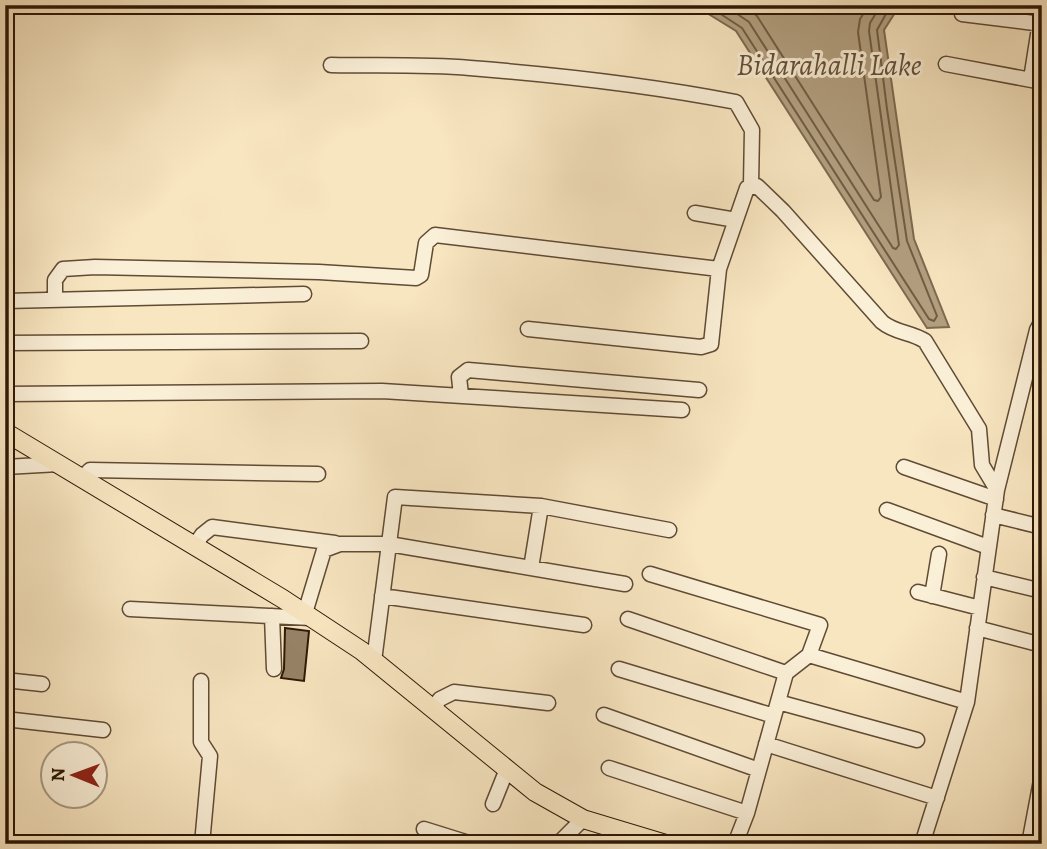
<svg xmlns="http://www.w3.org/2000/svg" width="1047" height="849" viewBox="0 0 1047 849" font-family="Alegreya,serif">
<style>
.water{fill:#b3a081;stroke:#7e694f;stroke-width:2}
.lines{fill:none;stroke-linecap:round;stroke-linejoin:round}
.shore{stroke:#705c43;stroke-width:2}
.building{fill:#978367;stroke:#2e1705;stroke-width:2}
.minor-casing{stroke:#604b34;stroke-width:17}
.major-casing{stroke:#2e1705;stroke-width:20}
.minor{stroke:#faefd7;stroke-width:14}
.major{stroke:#f8e6c1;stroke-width:18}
.labels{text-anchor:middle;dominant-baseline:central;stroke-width:6;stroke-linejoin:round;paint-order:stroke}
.water-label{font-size:30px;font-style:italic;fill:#634e37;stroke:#faefd7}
</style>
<rect width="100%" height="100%" fill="#f8e6c1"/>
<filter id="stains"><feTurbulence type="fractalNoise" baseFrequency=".00286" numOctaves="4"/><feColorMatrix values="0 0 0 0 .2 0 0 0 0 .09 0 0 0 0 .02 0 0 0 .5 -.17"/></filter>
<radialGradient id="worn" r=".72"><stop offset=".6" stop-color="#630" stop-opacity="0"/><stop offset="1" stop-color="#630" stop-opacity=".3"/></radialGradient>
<path class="water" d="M694 5H900L884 30 914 239 949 327 927 328 736 31Z"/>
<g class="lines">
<path class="shore" d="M707 5 742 28 929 319 934 321 937 316 907 241 887 109 877 30 891 5
M724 5 749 22 893 248 896 249 899 245 869 31 870 23 881 5
M743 5 757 16 874 200 878 201 881 197 858 32 860 19 869 5"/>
</g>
<path class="building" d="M285 628 309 631 304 681 281 678 284 669Z"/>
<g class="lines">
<defs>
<path id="minor" d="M962 14 1042 24
M946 64 1042 82
M331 65C377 66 424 64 470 68 559 75 648 85 736 102L752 130 751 185
M1031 79 1042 9
M695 213 736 220
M55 299V280L63 269 95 267 319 272 416 278 421 275 426 243 435 235 719 269
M5 301 304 294
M528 329 701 347 711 344 719 269 747 188 757 186 783 211 882 322C895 333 911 332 925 341L979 429 982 465 997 490
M5 343 361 341
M5 394 382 391 682 410
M461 395 459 377 468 370 699 390
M5 467 59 464
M904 467 996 499
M82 478 90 470 318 474
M887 510 988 547
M993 515 1042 527
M195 545 202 535 212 527 335 543
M531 568 541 506
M650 574 820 625 809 655 786 673
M984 577 1042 591
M918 592 980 608
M382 596 584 625
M932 596 939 554
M130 609 311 618
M305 613 324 550 340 544H389L625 584
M272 616 274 669
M628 619 786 673 747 813 735 844
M977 628 1042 645
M809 655 967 702
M374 661 395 497 541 506 669 530
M619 669 774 716
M5 680 42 684
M201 681V742L210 756 202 844
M778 702 917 740
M432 709 440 699 454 692 548 703
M604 715 759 770
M5 719 103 730
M766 744 937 798
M609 768 747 813
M493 804 507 769
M424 829 472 844
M558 844 583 819
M922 844 967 702 997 490 1037 330 1042 321
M1029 844 1042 775"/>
<path id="major" d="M5 432 283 599 362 651 535 792 583 819 666 844"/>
</defs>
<use href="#minor" class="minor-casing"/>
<use href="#major" class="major-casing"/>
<use href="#minor" class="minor"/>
<use href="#major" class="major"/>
</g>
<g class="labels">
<g class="water-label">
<text x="829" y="65">Bidarahalli Lake</text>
</g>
</g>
<rect width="1047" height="849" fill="none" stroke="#f8e6c1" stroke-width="28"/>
<rect x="7" y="7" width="1033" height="835" fill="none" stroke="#2e1705" stroke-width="3.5"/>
<rect x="14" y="14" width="1019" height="821" fill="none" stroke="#2e1705" stroke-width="2"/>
<g transform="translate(74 775) rotate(271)"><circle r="33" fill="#faefd7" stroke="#a89983" stroke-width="2"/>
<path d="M0-5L12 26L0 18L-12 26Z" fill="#8f2418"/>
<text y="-10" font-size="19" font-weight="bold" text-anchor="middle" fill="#2e1705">N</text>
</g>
<rect width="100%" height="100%" filter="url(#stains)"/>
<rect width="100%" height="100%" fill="url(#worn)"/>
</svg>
